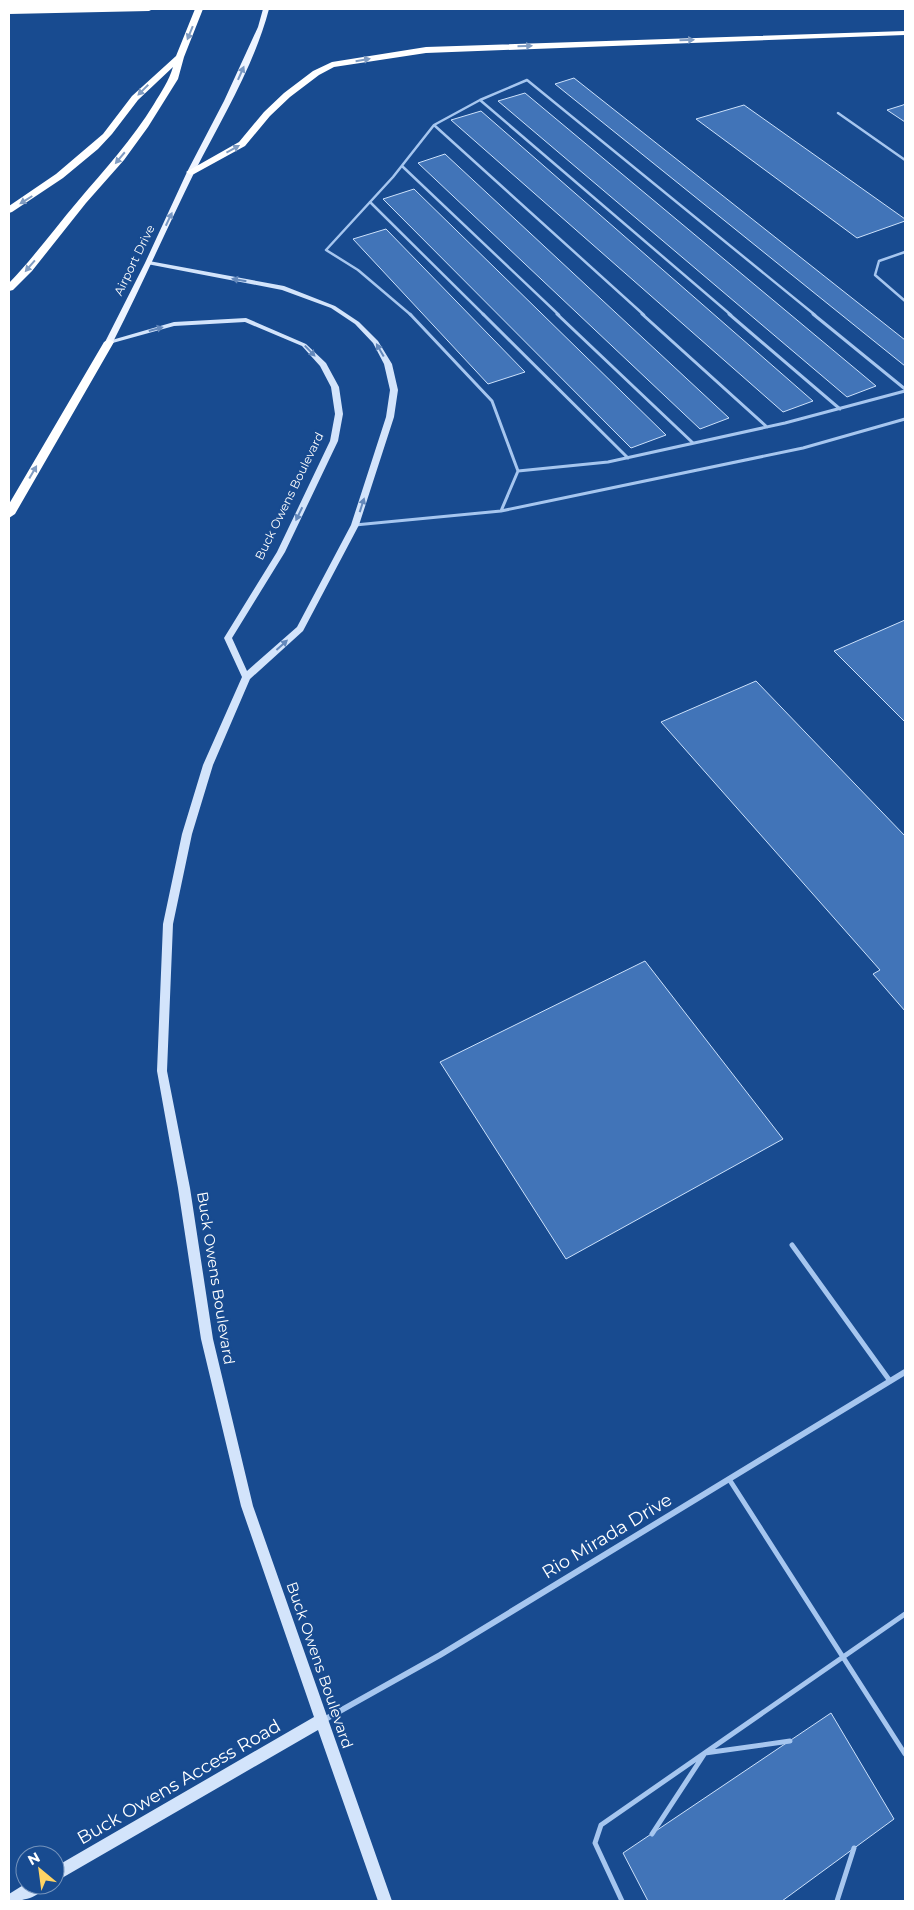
<svg xmlns="http://www.w3.org/2000/svg" width="914" height="1910" viewBox="0 0 914 1910" font-family="Montserrat,sans-serif">
<style>
.building{fill:#4174b8;stroke:#cce1fb}
.lines{fill:none;stroke-linecap:round;stroke-linejoin:round}
.service-far2{stroke:#a6c6ef;stroke-width:2.5}
.service-far1{stroke:#a6c6ef;stroke-width:3}
.service{stroke:#a6c6ef;stroke-width:5}
.minor{stroke:#a6c6ef;stroke-width:6}
.secondary{fill:#d3e4fb;fill-rule:evenodd}
.primary{fill:#eef4ff;fill-rule:evenodd}
.motorway{fill:#fff;fill-rule:evenodd}
.oneway{fill:#809cc2}
.oneway2{fill:#7897c2}
.oneway3{fill:#6388bb}
.labels{text-anchor:middle;dominant-baseline:central;stroke-width:4.5;stroke-linejoin:round;paint-order:stroke}
.far-street-label{font-size:12px;fill:#fff;stroke:#184b90}
.street-label{font-size:15px;fill:#fff;stroke:#184b90}
.near-street-label{font-size:18px;fill:#fff;stroke:#184b90}
</style>
<rect width="100%" height="100%" fill="#184b90"/>
<path class="building" d="M574 78 905 340V366L555 84Z
M525 93 876 386 847 397 498 101Z
M905 104V122L887 110 903 105Z
M744 105 905 219V221L857 238 696 119Z
M481 111 813 401 783 412 451 120Z
M445 154 729 418 700 429 418 163Z
M414 189 666 435 631 448 383 199Z
M386 229 525 372 488 384 353 239Z
M905 620V722L834 651Z
M756 681 905 836V1011L873 974 880 970 661 722Z
M645 961 783 1139 566 1259 440 1062Z
M831 1713 894 1819 782 1901H648L623 1853Z"/>
<g class="lines">
<path class="service-far2" d="M480 100 731 315
M838 113 905 160
M434 125 644 315
M402 166 559 315
M370 202 484 315
M905 252 879 261 875 275 905 301
M411 315 358 270 326 250 393 177 434 125 480 100 527 80 815 315"/>
<path class="service-far1" d="M410 314 492 401 518 471 501 511
M483 314 628 458
M557 314 693 443
M642 314 767 427
M729 314 840 409
M813 314 905 389
M518 471 608 462 785 423 905 391
M355 525 501 511 803 448 905 419"/>
<path class="service" d="M792 1245 890 1381
M729 1479 905 1754
M652 1834 705 1753 790 1741
M622 1901 595 1843 601 1825 905 1614
M837 1901 854 1848"/>
<path class="minor" d="M322 1721 440 1655 905 1372"/>
<path class="secondary" d="M149 261 284 286 335 306 359 322 378 341 392 364 398 390 394 417 359 525 303 631 250 679 213 765 192 834 173 924 167 1071 190 1188 213 1339 253 1506 392 1901H378L318 1730 55 1882V1867L314 1717 241 1506 201 1339 178 1188 157 1071 163 924 182 834 203 765 242 677 224 638 277 552 330 441 335 414 331 387 320 366 302 346 245 322 174 326 109 344 105 342 174 322 246 318 306 344 326 363 339 387 343 414 338 441 285 552 232 638 247 671 297 627 351 525 386 417 390 390 384 364 373 343 355 324 331 308 282 290 147 264 146 263Z
M25 1884 45 1885C40 1898 22 1901 9 1901V1894Z"/>
<path class="primary" d="M263 9H269C254 66 222 118 195 171 167 228 142 285 113 342L106 344 105 342 145 263 187 172 224 101 258 27Z"/>
<path class="motorway" d="M153 9 149 11 9 14V10Z
M195 9H203L184 57 178 79 148 127 124 160 86 203 32 271 13 290 9 291V283C34 257 55 228 78 201 105 169 132 140 154 104 161 92 169 81 173 67L138 100 112 134 98 149 63 178 12 212 9 213V206L56 174 103 134 132 96 176 56Z
M905 31V35L426 53 334 67 319 75 290 97 270 116 245 146 194 174 191 175 186 172 239 142 264 112 284 93 313 71 332 62 426 47Z
M109 339 114 342 15 514 9 518V504L104 342Z"/>
</g>
<defs><path id="oneway-solid" d="M-6-.8H1V-3.2L6.5 0L1 3.2V.8H-6Z" transform="scale(1.25)"/></defs>
<g class="oneway">
<use href="#oneway-solid" transform="translate(190 33) rotate(112)"/>
<use href="#oneway-solid" transform="translate(687 40) rotate(-2)"/>
<use href="#oneway-solid" transform="translate(525 46) rotate(-2)"/>
<use href="#oneway-solid" transform="translate(363 60) rotate(-10)"/>
<use href="#oneway-solid" transform="translate(143 90) rotate(135)"/>
<use href="#oneway-solid" transform="translate(233 149) rotate(-29)"/>
<use href="#oneway-solid" transform="translate(120 158) rotate(130)"/>
<use href="#oneway-solid" transform="translate(26 200) rotate(148)"/>
<use href="#oneway-solid" transform="translate(30 266) rotate(131)"/>
<use href="#oneway-solid" transform="translate(33 472) rotate(-60)"/>
</g>
<g class="oneway2">
<use href="#oneway-solid" transform="translate(241 73) rotate(-66)"/>
<use href="#oneway-solid" transform="translate(169 219) rotate(-65)"/>
</g>
<g class="oneway3">
<use href="#oneway-solid" transform="translate(239 280) rotate(-170)"/>
<use href="#oneway-solid" transform="translate(156 329) rotate(-15)"/>
<use href="#oneway-solid" transform="translate(380 350) rotate(-120)"/>
<use href="#oneway-solid" transform="translate(310 351) rotate(46)"/>
<use href="#oneway-solid" transform="translate(362 505) rotate(-72)"/>
<use href="#oneway-solid" transform="translate(299 514) rotate(116)"/>
<use href="#oneway-solid" transform="translate(282 645) rotate(-42)"/>
</g>
<g class="labels">
<g class="far-street-label">
<text transform="translate(134 260) rotate(-64)">Airport Drive</text>
<text transform="translate(289 496) rotate(-64)">Buck Owens Boulevard</text>
</g>
<g class="street-label">
<text transform="translate(216 1278) rotate(81)">Buck Owens Boulevard</text>
<text transform="translate(320 1665) rotate(71)">Buck Owens Boulevard</text>
</g>
<g class="near-street-label">
<text transform="translate(607 1536) rotate(-31)">Rio Mirada Drive</text>
<text transform="translate(179 1782) rotate(-30)">Buck Owens Access Road</text>
</g>
</g>
<rect width="914" height="1910" fill="none" stroke="#ffffff" stroke-width="20"/>
<g transform="translate(40 1870) rotate(331)"><circle r="24" fill="#184b90" stroke="#7493bc"/>
<path d="M0-4L9 19L0 12L-9 19Z" fill="#ffd464"/>
<text y="-8" font-size="14" font-weight="bold" text-anchor="middle" fill="#ffffff">N</text>
</g>
</svg>
